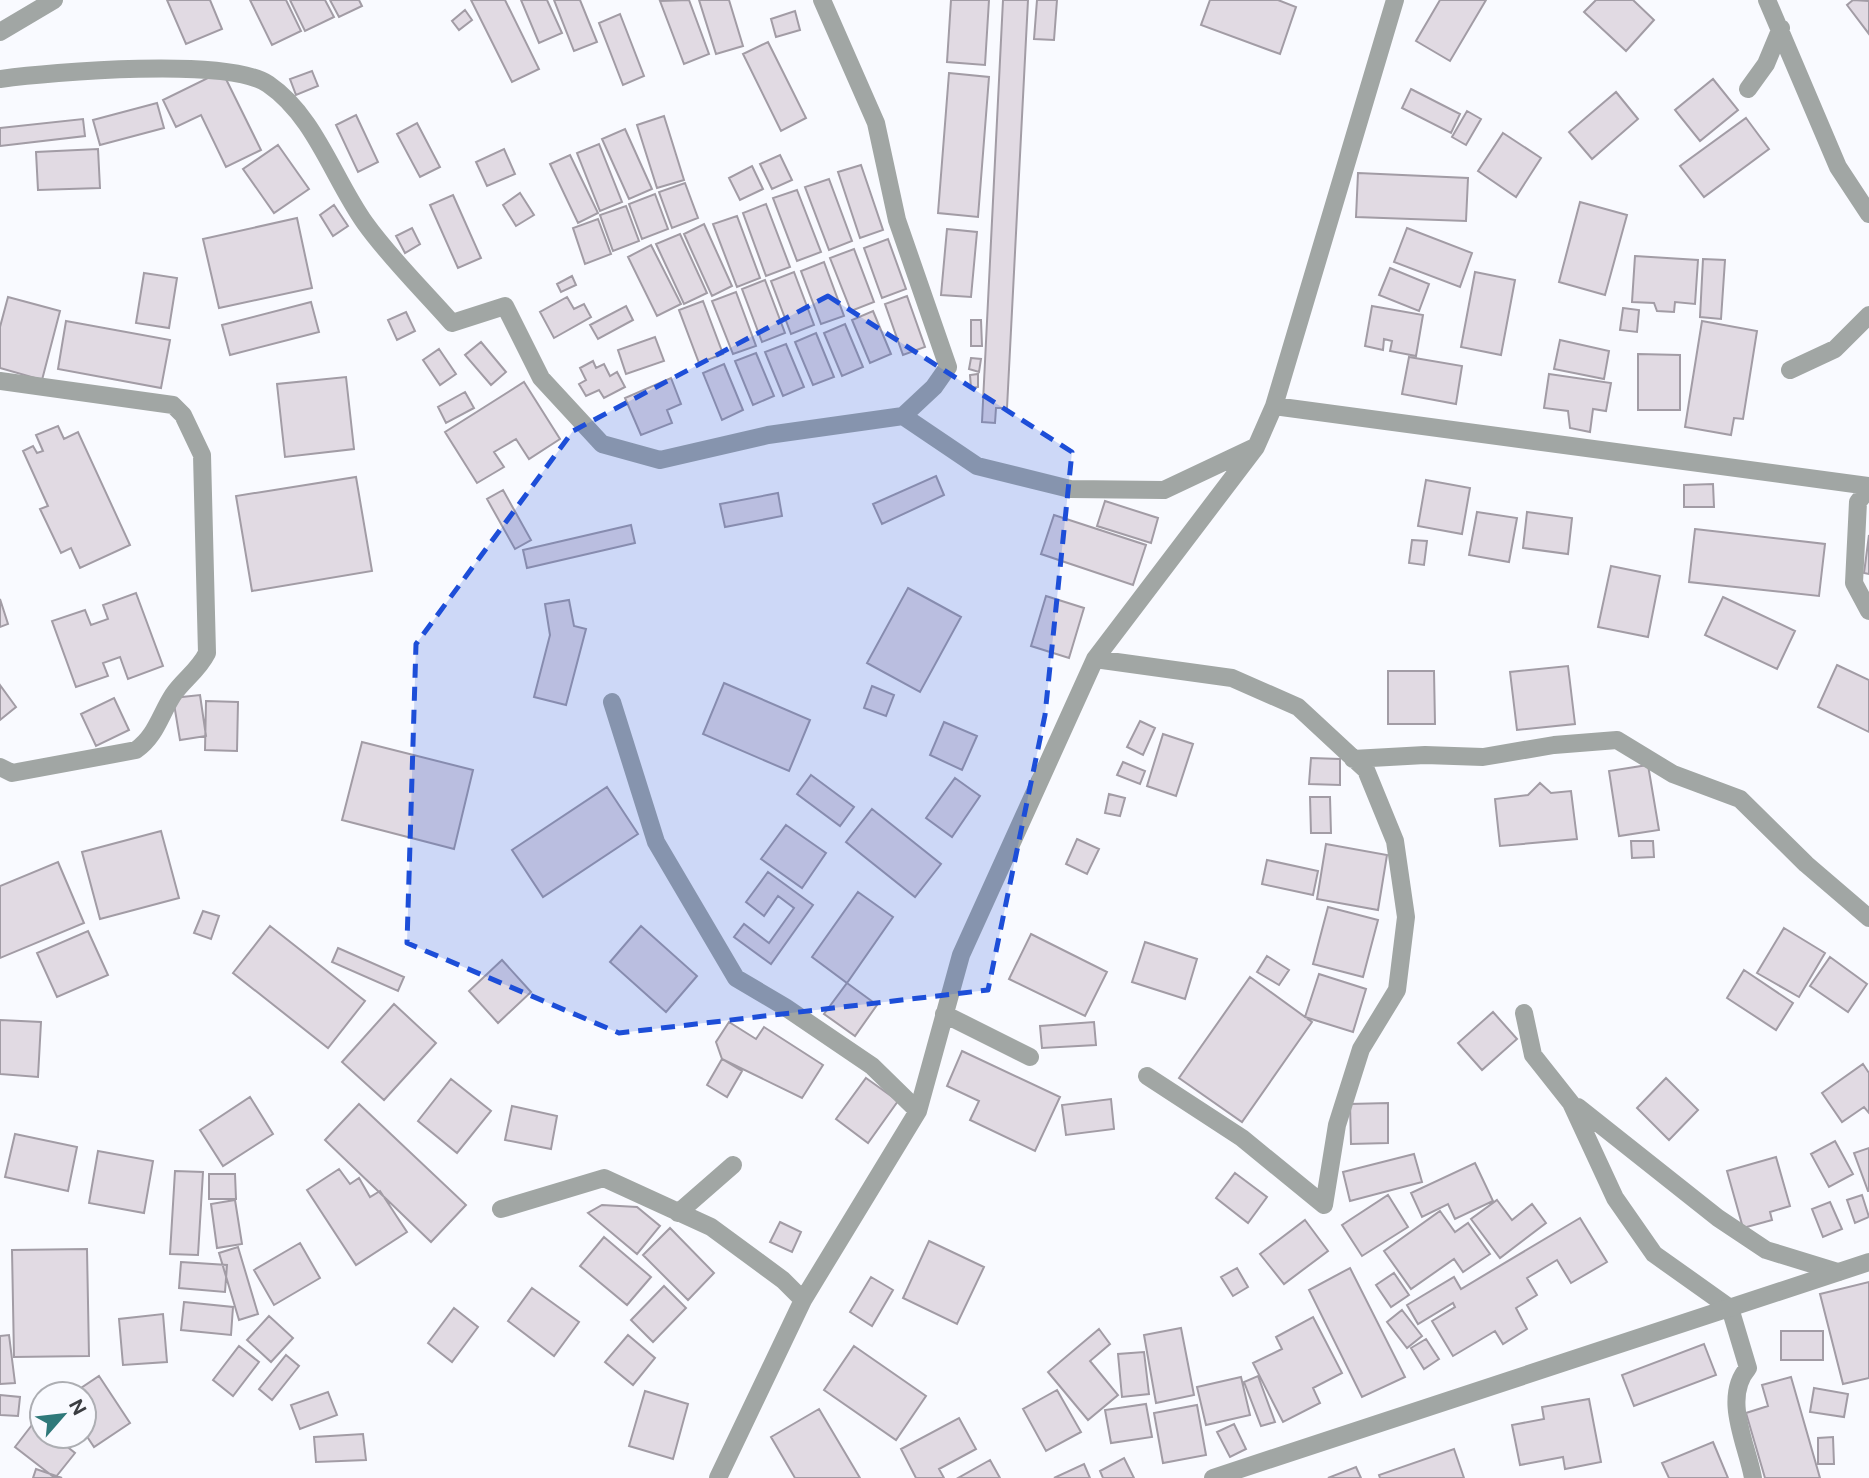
<svg xmlns="http://www.w3.org/2000/svg" width="1869" height="1478" viewBox="0 0 1869 1478" font-family="'Public Sans',sans-serif">
<style>
.building{fill:#e1dae3;stroke:#a29ca5;stroke-width:2}
.lines{fill:none;stroke-linecap:round;stroke-linejoin:round}
.minor{stroke:#a1a6a4;stroke-width:18}
.tertiary{stroke:#a1a6a4;stroke-width:18}
.marked{fill:#1d4ed8;fill-opacity:0.2;stroke:#1d4ed8;stroke-width:5;stroke-dasharray:14 9;stroke-linejoin:round}
</style>
<rect width="100%" height="100%" fill="#f9faff"/>
<path class="building" d="M167 0H210L222 29 186 44Z
M250 0H286L301 31 272 45Z
M290 0H325L334 17 305 31Z
M330 0H359L362 6 339 17Z
M471 0H505L539 69 512 82Z
M521 0H547L562 33 539 43Z
M554 0H580L597 42 574 51Z
M689 0 709 54 684 64 660 1Z
M699 0H729L743 46 716 54Z
M951 0H989L985 65 947 62Z
M1003 0H1028L1007 408H996L995 423 982 422Z
M1037 0H1057L1054 40 1034 39Z
M1210 0H1278L1296 7 1280 54 1201 25Z
M1440 0H1486L1450 61 1416 41Z
M1596 0H1633L1654 20 1626 51 1584 12Z
M1853 0 1869 1V34L1847 5Z
M465 10 472 20 459 30 452 21Z
M795 11 800 30 776 37 771 19Z
M620 14 644 76 623 85 599 23Z
M768 42 806 118 781 131 743 54Z
M222 71 261 150 226 167 201 115 176 127 163 100Z
M312 71 318 86 296 95 290 79Z
M949 73 989 77 978 217 938 213Z
M1713 79 1738 110 1700 141 1675 110Z
M1411 89 1460 114 1451 133 1402 108Z
M1616 92 1638 119 1592 159 1569 132Z
M157 103 164 128 100 145 93 120Z
M1467 111 1481 119 1466 145 1452 137Z
M356 115 378 162 358 172 336 125Z
M664 116 684 180 657 188 637 125Z
M1746 118 1769 149 1704 197 1680 166Z
M83 119 85 136 0 146V128Z
M417 123 440 167 420 177 397 134Z
M625 129 652 189 629 199 602 139Z
M1503 133 1541 158 1516 197 1478 171Z
M599 144 622 202 600 211 577 153Z
M278 145 309 189 274 213 243 169Z
M98 149 100 188 38 190 36 152Z
M504 149 515 174 487 186 476 162Z
M570 155 598 213 578 223 550 164Z
M780 155 792 180 772 189 760 164Z
M861 165 883 230 860 238 838 172Z
M752 166 763 189 740 200 729 178Z
M1358 173 1468 178 1466 221 1356 217Z
M829 179 852 241 829 250 805 187Z
M685 183 698 218 672 228 659 192Z
M797 190 821 252 797 261 773 198Z
M520 193 534 215 516 226 503 205Z
M655 194 668 229 642 239 629 204Z
M453 195 481 258 458 268 430 205Z
M1580 202 1627 215 1605 295 1559 282Z
M766 204 790 267 766 276 743 213Z
M334 205 348 226 333 236 320 215Z
M626 206 639 241 613 251 600 215Z
M737 216 760 278 737 287 713 224Z
M297 218 312 288 219 308 203 239Z
M598 219 611 254 585 264 573 228Z
M704 224 732 286 712 296 684 234Z
M412 228 420 244 405 253 396 236Z
M1407 228 1472 253 1460 287 1394 262Z
M947 229 977 232 971 297 941 295Z
M680 234 707 293 684 304 656 244Z
M888 239 906 289 882 298 864 248Z
M651 245 681 304 657 316 628 257Z
M854 249 874 302 851 311 830 258Z
M1635 256 1698 260 1695 304 1675 302 1674 312 1657 311 1654 303 1632 302Z
M1703 259 1725 260 1721 319 1700 317Z
M824 262 844 316 821 324 801 271Z
M1390 268 1429 284 1419 311 1379 295Z
M794 272 814 325 791 334 771 281Z
M1475 272 1515 280 1501 355 1461 347Z
M144 273 177 278 169 328 136 323Z
M572 276 576 285 561 292 557 284Z
M765 280 785 333 762 342 742 289Z
M736 292 756 346 733 354 712 301Z
M907 296 925 347 903 355 885 304Z
M8 297 60 311 42 380 0 368V327Z
M567 297 574 309 584 304 591 317 554 338 540 312Z
M703 301 723 354 699 363 679 310Z
M311 302 319 332 230 355 222 325Z
M626 306 633 320 598 339 590 325Z
M1372 306 1423 315 1416 356 1390 351 1392 341 1384 339 1383 350 1365 346Z
M1623 308 1639 310 1637 332 1620 330Z
M873 311 891 354 870 363 852 320Z
M406 312 415 331 397 340 388 320Z
M971 320H981L982 346H971Z
M66 321 170 340 161 388 58 369Z
M1702 321 1757 331 1743 419 1734 418 1731 435 1685 427Z
M845 324 863 367 842 376 824 333Z
M816 333 834 377 813 385 795 342Z
M655 337 664 361 626 374 618 350Z
M1560 340 1609 351 1604 379 1554 369Z
M481 342 506 372 491 385 465 355Z
M786 344 804 387 783 396 765 352Z
M439 349 456 374 440 385 423 360Z
M756 353 774 396 753 405 735 361Z
M1638 354 1680 355V410H1638Z
M1409 357 1462 366 1456 404 1402 394Z
M971 358 981 359 979 372 969 369Z
M593 361 596 368 604 364 610 376 617 372 625 387 604 398 599 390 586 396 579 384 586 380 580 368Z
M724 364 743 410 722 420 703 373Z
M978 374V387L971 388 970 375Z
M1549 374 1611 383 1606 411 1593 409 1590 432 1570 428 1568 411 1544 408Z
M346 377 354 449 285 457 277 384Z
M671 378 681 404 667 410 672 423 641 435 625 398Z
M524 382 560 439 529 459 516 439 494 452 504 467 477 483 445 432Z
M465 392 474 408 446 423 438 407Z
M58 426 64 439 78 432 130 545 80 568 71 548 61 553 40 509 48 506 23 451 33 446 37 453 43 451 36 435Z
M936 476 944 495 882 524 873 504Z
M356 477 372 571 252 591 236 496Z
M1426 480 1470 488 1462 534 1418 526Z
M1713 484 1714 507H1684V485Z
M503 490 531 540 515 549 487 499Z
M778 493 782 516 725 527 720 504Z
M1105 501 1158 518 1151 543 1097 526Z
M1477 512 1517 518 1509 562 1469 555Z
M1527 512 1572 518 1568 554 1523 548Z
M1054 515 1146 545 1133 585 1041 554Z
M631 525 635 543 527 568 523 550Z
M1695 529 1825 544 1819 596 1689 582Z
M1869 535V574L1864 573Z
M1412 540 1427 541 1424 565 1409 563Z
M1611 566 1660 576 1648 637 1598 627Z
M908 588 961 617 920 692 867 663Z
M136 593 163 666 128 679 120 657 103 663 108 676 76 687 52 621 85 610 91 625 108 619 103 605Z
M1046 596 1084 608 1069 658 1031 646Z
M1723 597 1795 631 1777 669 1705 635Z
M0 599 8 624 0 627Z
M569 600 574 626 586 629 566 705 534 697 550 635 545 604Z
M1837 665 1869 680V732L1818 707Z
M1568 666 1575 724 1517 730 1510 672Z
M1388 671H1434L1435 724H1388Z
M724 683 810 720 789 771 703 734Z
M0 685 16 707 0 720Z
M872 686 894 695 886 716 864 708Z
M200 695 206 736 180 740 173 698Z
M114 698 129 730 96 746 81 714Z
M206 701 238 702 237 751 205 750Z
M1140 721 1155 728 1143 755 1127 747Z
M944 722 977 736 962 770 930 755Z
M1163 734 1193 744 1176 796 1147 786Z
M362 742 473 770 454 849 342 820Z
M1311 758 1340 759V785L1309 784Z
M1123 762 1145 771 1140 784 1117 775Z
M1648 765 1659 830 1619 836 1609 771Z
M811 775 854 807 840 826 797 794Z
M955 778 980 796 952 837 926 818Z
M1540 783 1551 793 1571 791 1577 839 1500 846 1495 799 1528 795Z
M607 787 638 834 543 897 512 850Z
M1109 794 1125 798 1120 816 1105 813Z
M1310 797H1330L1331 833H1311Z
M872 809 941 864 915 897 846 842Z
M786 825 826 853 802 888 761 859Z
M161 831 179 898 100 919 82 852Z
M1077 839 1099 849 1087 874 1066 864Z
M1631 841H1653L1654 857 1632 858Z
M1326 844 1387 855 1378 910 1317 899Z
M1267 860 1318 871 1313 895 1262 884Z
M58 862 84 923 0 958V886Z
M768 872 813 905 771 964 734 937 744 924 769 943 794 908 778 896 764 916 746 902Z
M858 892 893 917 847 983 812 957Z
M1328 907 1378 920 1363 977 1313 964Z
M203 911 219 916 211 939 194 933Z
M270 926 365 1001 328 1048 233 973Z
M641 926 697 976 666 1012 610 962Z
M1784 928 1825 953 1799 997 1757 973Z
M88 931 108 975 57 997 37 953Z
M1031 934 1107 972 1085 1016 1009 979Z
M1145 942 1197 959 1185 999 1132 982Z
M338 948 404 977 398 991 332 962Z
M1267 956 1289 970 1279 985 1257 972Z
M1830 957 1867 984 1848 1012 1810 986Z
M502 960 531 992 498 1023 469 991Z
M1744 970 1793 1003 1776 1030 1727 998Z
M1319 974 1366 989 1353 1032 1305 1017Z
M1250 977 1312 1022 1242 1122 1179 1078Z
M847 983 877 1005 855 1036 824 1014Z
M394 1004 436 1043 384 1100 342 1062Z
M1493 1012 1517 1039 1482 1070 1458 1043Z
M0 1020 41 1022 38 1077 0 1074Z
M729 1022 756 1039 764 1027 823 1065 802 1098 722 1059 716 1042Z
M1094 1022 1096 1045 1042 1048 1040 1026Z
M962 1051 1060 1097 1035 1151 970 1120 979 1101 947 1086Z
M722 1059 742 1071 727 1097 707 1085Z
M1863 1064 1869 1073V1113L1864 1107 1842 1122 1822 1093Z
M866 1078 898 1101 868 1143 836 1119Z
M1666 1078 1698 1110 1669 1140 1637 1108Z
M451 1079 491 1111 457 1153 418 1121Z
M250 1097 273 1134 223 1166 200 1130Z
M1111 1099 1114 1129 1066 1135 1062 1105Z
M1388 1103V1143L1351 1144 1350 1104Z
M359 1104 466 1205 431 1242 325 1140Z
M512 1106 557 1116 551 1149 505 1140Z
M15 1134 77 1147 68 1191 5 1177Z
M1835 1141 1853 1174 1829 1187 1811 1154Z
M1869 1148V1191H1868L1854 1153Z
M98 1151 153 1161 144 1213 89 1203Z
M1414 1154 1422 1182 1350 1201 1343 1172Z
M1776 1157 1790 1206 1770 1212 1772 1220 1743 1228 1727 1171Z
M1475 1163 1493 1201 1455 1219 1448 1204 1422 1217 1411 1193Z
M339 1169 350 1184 359 1178 370 1197 380 1191 407 1232 356 1265 307 1190Z
M175 1171 203 1172 198 1255 170 1254Z
M1235 1173 1267 1197 1248 1223 1216 1198Z
M209 1174H235L236 1199H209Z
M1388 1195 1408 1227 1362 1256 1342 1225Z
M1862 1195 1869 1217 1855 1223 1847 1200Z
M235 1200 242 1244 217 1248 211 1204Z
M1497 1200 1512 1220 1532 1204 1546 1223 1500 1258 1471 1219Z
M1830 1202 1842 1229 1823 1237 1812 1209Z
M602 1205 637 1207 660 1226 637 1254 588 1213Z
M1440 1211 1455 1232 1468 1223 1490 1254 1463 1272 1454 1259 1411 1289 1384 1251Z
M1580 1218 1607 1262 1571 1283 1557 1260 1527 1278 1537 1295 1516 1308 1527 1329 1503 1344 1495 1331 1453 1356 1432 1321 1455 1307 1453 1303 1418 1324 1407 1305 1454 1277 1461 1289Z
M1305 1220 1328 1251 1284 1284 1260 1254Z
M780 1222 801 1232 792 1252 770 1242Z
M670 1228 714 1273 688 1300 643 1255Z
M604 1237 651 1277 627 1305 580 1266Z
M929 1241 984 1267 957 1324 903 1298Z
M300 1243 320 1278 274 1305 254 1270Z
M238 1247 258 1314 239 1320 219 1253Z
M87 1249 89 1356 14 1357 12 1250Z
M181 1262 227 1265 225 1292 179 1288Z
M1237 1268 1248 1287 1233 1296 1221 1277Z
M1350 1268 1405 1377 1362 1397 1309 1290Z
M1394 1273 1409 1295 1391 1307 1376 1285Z
M871 1277 893 1290 872 1326 850 1312Z
M1869 1282V1378L1843 1384 1820 1294Z
M664 1286 686 1308 653 1342 631 1320Z
M532 1288 579 1322 554 1356 508 1321Z
M184 1302 233 1307 231 1335 181 1330Z
M454 1308 478 1327 452 1362 428 1343Z
M1402 1310 1422 1336 1407 1348 1387 1322Z
M163 1314 167 1362 123 1365 119 1319Z
M269 1316 293 1338 271 1362 247 1340Z
M1313 1317 1342 1373 1313 1388 1320 1403 1283 1422 1253 1363 1282 1349 1276 1337Z
M1181 1328 1194 1395 1156 1403 1144 1335Z
M1099 1329 1110 1344 1090 1361 1118 1395 1088 1420 1048 1372Z
M1781 1331H1823V1360H1781Z
M9 1335 15 1383 0 1384V1336Z
M628 1335 655 1358 633 1385 605 1362Z
M1426 1339 1439 1359 1424 1369 1411 1348Z
M1704 1344 1716 1375 1634 1406 1622 1375Z
M239 1346 259 1362 233 1396 213 1380Z
M854 1346 926 1396 896 1440 824 1390Z
M1144 1352 1149 1394 1122 1397 1118 1354Z
M286 1355 299 1366 272 1400 259 1389Z
M99 1376 130 1423 94 1447 84 1432V1394H72Z
M1258 1376 1275 1422 1261 1426 1244 1382Z
M1241 1377 1250 1415 1206 1425 1197 1387Z
M1791 1377 1820 1478H1765L1746 1413 1768 1406 1762 1385Z
M1814 1388 1848 1394 1844 1417 1810 1412Z
M1057 1390 1081 1432 1046 1451 1023 1409Z
M645 1391 688 1404 673 1459 629 1446Z
M328 1392 337 1415 300 1429 291 1405Z
M0 1395 20 1397 18 1416 0 1415Z
M1589 1399 1601 1462 1565 1469 1563 1457 1520 1465 1512 1425 1544 1419 1542 1407Z
M1146 1404 1152 1437 1111 1443 1105 1410Z
M1197 1405 1206 1455 1163 1463 1154 1413Z
M819 1409 860 1478H795L771 1437Z
M959 1418 976 1449 939 1469 944 1478H916L901 1449Z
M35 1421 42 1426V1436H54L75 1453 55 1478 15 1447Z
M1234 1424 1246 1449 1230 1457 1217 1432Z
M363 1434 366 1460 316 1462 314 1437Z
M1833 1437 1834 1464H1818V1438Z
M1713 1442 1728 1478H1669L1662 1463Z
M1454 1449 1464 1478H1380L1379 1475Z
M1124 1458 1134 1478H1103L1100 1471Z
M990 1460 1000 1478H958Z
M1084 1464 1090 1478H1054Z
M1356 1467 1361 1478H1328Z
M36 1469 62 1478H33Z"/>
<g class="lines">
<path class="minor" d="M1767 0 1838 167 1869 214
M0 32 54 0
M0 79C52 72 228 57 268 84 315 116 333 178 365 223 390 258 423 290 452 323L505 306 541 378 602 444 660 460 768 435 903 416 934 387 948 367 897 220 876 123 822 0
M1748 89 1766 64 1781 28
M1790 370 1835 349 1869 315
M0 381 173 405 183 415 202 455 207 653C198 671 183 680 173 695 160 715 156 736 136 750L12 773 0 767
M1274 406 1869 486
M903 416 977 466 1070 489 1164 490 1253 448
M1869 488 1858 502 1854 583 1869 611
M1095 659 1232 678 1298 707 1366 770 1395 841 1406 917 1397 990 1361 1049 1337 1125 1324 1205 1242 1138 1147 1076
M612 702 656 842 736 978 785 1007 872 1066 918 1111
M1353 759 1425 755 1483 757 1554 745 1617 740 1673 774 1740 799 1806 864 1869 918
M1524 1013 1533 1055 1571 1103 1615 1198 1654 1254 1730 1308 1748 1368C1722 1398 1747 1444 1753 1478
M944 1014 1030 1057
M1578 1107 1718 1218 1766 1250 1838 1272
M501 1209 604 1178 711 1227 783 1280 803 1300
M678 1213 733 1165
M718 1478 803 1300 918 1111 961 955 1095 659 1256 447 1274 406 1395 0"/>
<path class="tertiary" d="M1213 1478 1869 1262"/>
</g>
<path class="marked" d="M828 296 1072 452 1045 715 988 990 619 1033 407 943 416 644 573 431Z"/>
<g transform="translate(63 1415) rotate(62)"><circle r="33" fill="#f9faff" stroke="#adaeb3" stroke-width="2"/>
<path d="M0-5L12 26L0 18L-12 26Z" fill="#2f797a"/>
<text y="-10" font-size="19" font-weight="bold" text-anchor="middle" fill="#3b3d41">N</text>
</g>
</svg>
